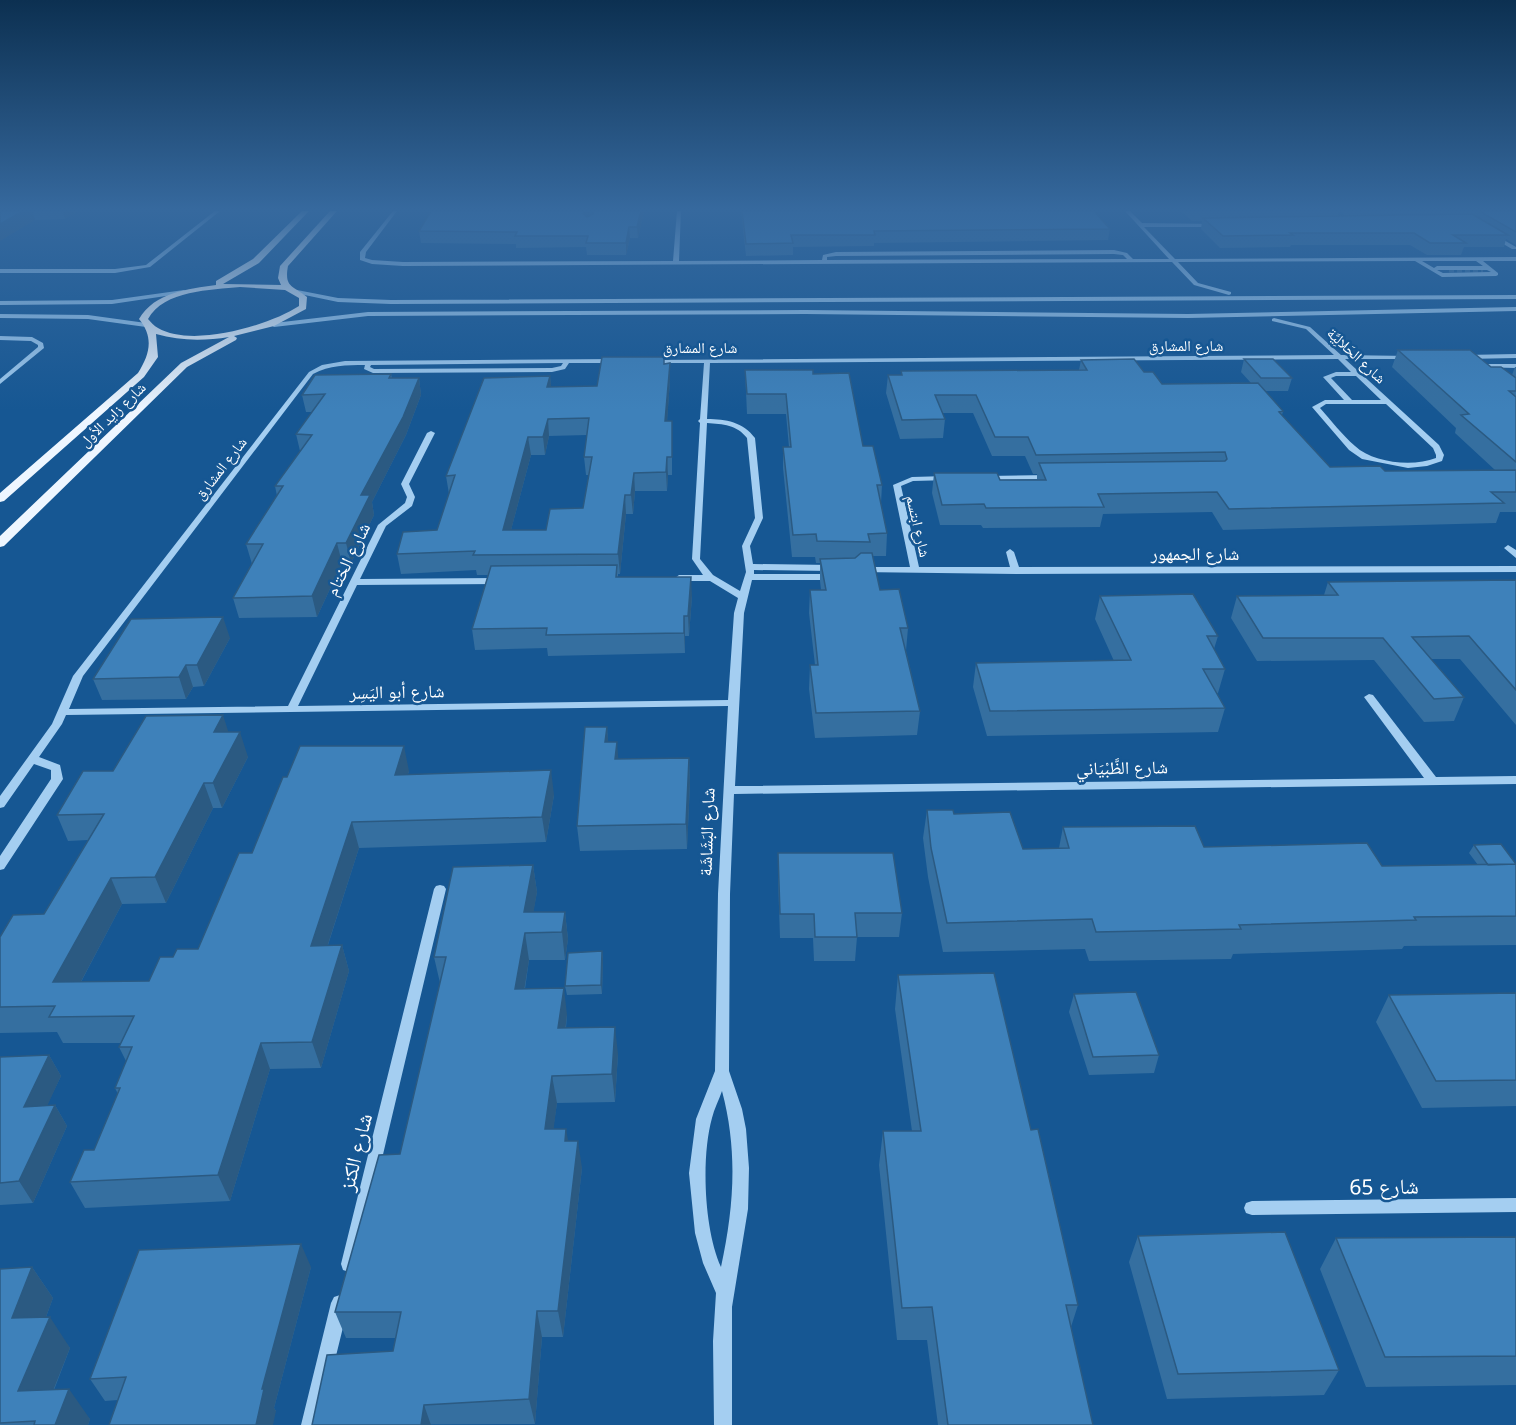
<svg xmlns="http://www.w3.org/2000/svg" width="1516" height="1425" viewBox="0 0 1516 1425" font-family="'Noto Sans','Noto Naskh Arabic',sans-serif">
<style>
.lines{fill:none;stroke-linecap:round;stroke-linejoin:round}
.minor-tunnel{stroke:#3970a3;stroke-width:5;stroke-dasharray:5 3;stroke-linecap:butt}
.minor{fill:#a4cef1;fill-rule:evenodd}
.major{fill:#eef6ff;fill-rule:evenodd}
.wall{fill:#356fa0;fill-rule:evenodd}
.shaded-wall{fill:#2b5a82}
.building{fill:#3e81ba;stroke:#2b5a82;stroke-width:1.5;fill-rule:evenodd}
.labels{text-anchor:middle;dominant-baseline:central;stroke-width:5;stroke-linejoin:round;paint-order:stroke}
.far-street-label{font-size:15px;fill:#fff;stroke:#165793}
.street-label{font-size:18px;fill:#fff;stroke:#165793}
.near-street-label{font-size:21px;fill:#fff;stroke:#165793}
</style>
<rect width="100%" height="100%" fill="#165793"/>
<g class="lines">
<path class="minor-tunnel" d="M1449 270H1483"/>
<path class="minor" d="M215 211H220L150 267 115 273H0V269H115L146 265Z
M393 211H397L366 252 365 258 372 260 403 262 673 261 677 211H681L679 261 822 260 823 255 836 252 1114 250 1127 253 1133 259H1169L1125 211H1130L1142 223 1215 224 1213 227H1144L1175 259 1516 257V261H1483L1498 273V275L1496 276 1442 277 1415 261 1178 262 1198 283 1231 292V294L1229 295 1194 285 1172 262 403 266 372 264 360 260V252ZM1114 254 1123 255 1127 259 827 260V257L836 256ZM1422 261H1476L1483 266H1437L1434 268ZM1437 270H1487L1491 272 1443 273Z
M1495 235 1516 247V249H1512L1493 238Z
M184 290 186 291V293L112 304 0 305V301L112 300Z
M297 290 338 298 391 300 1516 295V299L391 304 338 302 295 293V291Z
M1516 307V311L1188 318 805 314 368 316 274 327 271 325 274 323 368 312 805 310 1188 314Z
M0 314 88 315 146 323 149 325 146 327 88 319 0 318Z
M1274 318 1310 327 1341 355 1410 356V358L1408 359H1345L1439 445 1444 455 1442 461 1427 466 1408 468 1362 459 1349 450 1312 407 1325 400H1344L1323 377 1336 372H1351L1338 359 710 363 707 419C726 419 743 422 755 438L763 518 750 546 753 564 832 565 836 568 832 571 754 570V574H833L837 577 833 580H752L744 613 735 786 1424 778 1364 697 1369 694 1373 695 1436 777 1516 776V784L734 794 730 894 729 1071 742 1109 746 1129 749 1168 748 1209 732 1307V1425H714L713 1341 716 1293 703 1263 695 1233 689 1173 696 1119 715 1071 718 894 728 706 66 715 62 724 39 757 60 765 63 779 4 869 0 870V856L51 779V770L34 764 4 807 0 808V796L52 724 73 676 309 372 322 365 345 361 616 359 619 361 616 363H569L565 369 552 372 373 373 364 369 365 365C346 365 330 365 313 374L83 676 69 709 288 706 378 525 405 503 407 497 401 484 427 433 431 431 435 433 409 484 415 497 412 506 386 526 360 579 498 578 503 581 498 584 357 585 298 706 728 700 734 613 738 598 710 581H679L675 578 679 575H703L692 559 700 423 698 421 700 419 704 363H652L650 362V360L1334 355 1306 329 1272 321V319ZM563 363 561 366 552 368 374 369 370 367 371 365ZM1336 376H1356L1381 400H1352L1331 378ZM1326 404H1386L1433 448 1436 455V458C1413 467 1373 463 1355 446 1342 435 1331 420 1320 408ZM707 423C723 424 737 425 747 438L755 518 742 546 746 572 740 591 713 575 700 559ZM722 1091C738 1151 734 1207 721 1267 704 1230 701 1157 712 1118 714 1109 719 1100 722 1091Z
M0 336 32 337 43 343 44 348 0 384V379L38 347V345L31 341 0 340Z
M1516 354V358L1465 359 1462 357 1465 355Z
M1477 364H1516V368L1475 367V365Z
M1049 475 1053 477 1052 479 987 480 983 478 987 476Z
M947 476H950V480L913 481 901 486 919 567H1010L1006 552 1010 549 1014 552 1019 567 1516 566V572L1016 574 859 572V568L862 567H910L893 485 912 477Z
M1508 545 1516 550V558L1504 548Z
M440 885 444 886 446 889 357 1264 355 1270 349 1272 343 1270 341 1264 434 889 436 886Z
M1516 1198V1212L1252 1215 1246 1213 1244 1208 1246 1203 1252 1201Z
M340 1295 346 1297 349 1303 319 1425H301L331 1303 334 1297Z"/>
<path class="major" d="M302 211H309L259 263 223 284 281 285 278 278 280 266 330 211H337L288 266C284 288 293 285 307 297L306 309 274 326 234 336 237 338 236 340 187 367 4 546 0 547V536L181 363 229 337C204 341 180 341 156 334L158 357 144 377 4 501 0 502V493L138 373C150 354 154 337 139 319 155 292 188 289 216 285V281L253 259ZM240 287 285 290 299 298V306C268 326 192 348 158 328 154 326 151 322 148 319 164 290 211 290 240 287Z"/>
</g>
<path class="wall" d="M0 211H77L65 219 35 220Z
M431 211H591L588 217 593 214 594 211H644L638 238H630L626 255H587L586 247 516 248V244L421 243 419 231Z
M741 211H1094L1110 229 1108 240 874 243V246L793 247V255L746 256Z
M1181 211H1339L1338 216H1345L1341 211H1516V245L1506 239 1504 247H1464L1461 255H1427L1410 245H1291L1290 247 1220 248 1201 229 1202 221H1192Z
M1398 350 1491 367 1512 375 1515 367H1516V512H1500L1496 523 1223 530 1212 512 1103 514 1100 527 983 528 981 525H940L932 493 934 473 1000 480H1037V474H1033L1025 456H992L973 413H942L945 419 943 438 900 439 886 393 888 375H901V371L1079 370 1081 360 1144 372 1162 384 1251 383 1241 372 1244 359 1292 378 1288 391H1265L1283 411 1282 415 1330 467 1385 471 1495 470 1455 433 1456 428 1392 367Z
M664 364 670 380 667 421 672 438V475H668L667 491H635L633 514H626L620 574H618V577L692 596 689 636H685V653L548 656 547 648 475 650 472 629 488 575H477L476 570 401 574 397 554 437 530 449 494 446 476 550 376 551 387 597 386ZM587 435 584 457 586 475H589L583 508 546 530H511L531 455H545L549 436Z
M745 370 813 374 863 446 882 485 881 503 887 533 886 556H873L880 590 908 628 906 651 920 711 917 735 815 738 809 689 810 665H815L809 613 810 590H821L820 581V563H816L815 557H792L783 468V447H789L786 414H747Z
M391 374 392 378H419L421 395 406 435 372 502 374 515 351 563H342L317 617 239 618 233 598 252 564 246 544 277 496 275 486 300 451 296 434 312 412H306L302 395Z
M1516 580V725L1460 659H1431L1464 697 1454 721 1424 722 1374 660 1257 661 1231 618 1237 596 1324 595 1328 582Z
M1100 596 1218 636 1214 649 1225 669 1218 693H1217L1225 708 1218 732 987 736 973 687 976 663 1114 661 1095 619Z
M230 638 204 686 193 687 186 699 102 700 93 679Z
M607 727 608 742 618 759 689 758 690 783 687 849 580 851 577 826Z
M228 732 248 757 222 808H213L166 903 122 904 81 982 149 981 173 957 198 949 252 853 409 771 408 774 554 795 546 842 359 848 328 945H342L349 971 321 1068 270 1069 230 1201 85 1208 70 1182 94 1150 118 1094 115 1088 126 1061 119 1047 121 1043H63L57 1032 0 1033V937L44 914 88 840 68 841 57 815 113 771Z
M927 810 954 814 1023 849 1059 848 1063 827 1204 847 1382 866 1478 865 1469 853 1474 845 1516 864V945L1404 946 1402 949 1233 954 1231 959 1089 961 1085 949 943 952 928 877 923 838Z
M778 853 902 913 899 937H857L855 961H814L813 938H780L778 877Z
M533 865 537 892 533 912H565L568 939 565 960H529L525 989 567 1015 566 1028 618 1054 615 1102 557 1103 553 1129 568 1141 582 1168 563 1337H542L535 1424 312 1425 393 1351 396 1338H346L335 1312 400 1154 440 983 434 957Z
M602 951 603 960 602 994 567 995 565 986Z
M898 975 1031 1130 1078 1305 1071 1327 1093 1425H938L927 1340H897L879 1165 883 1131H912L895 1009Z
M1516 993V1106L1422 1108 1376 1022 1389 995Z
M1074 994 1159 1055 1154 1073 1089 1075 1069 1012Z
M49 1055 61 1076 47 1105H55L67 1126 33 1203 0 1205V1057Z
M1138 1236 1339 1370 1324 1395 1167 1399 1129 1262Z
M1516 1237V1385L1366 1387 1320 1269 1336 1238Z
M32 1267 53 1298 46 1317 70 1348 54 1390 90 1419 88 1425H0V1269Z
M311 1267 274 1408 276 1411 118 1400 105 1401 90 1379Z"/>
<path class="shaded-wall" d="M23 211H32L35 220 0 241V224Z
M63 211H77L65 219Z
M584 211H591L584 224 583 213Z
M641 211H644L638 238 637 227Z
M629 227 630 238 626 255V243Z
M670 363V380L666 439 665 421Z
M550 376 552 393 547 387Z
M419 378 421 395 406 435 372 502 374 515 351 563 346 543 361 495Z
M548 419 549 436 545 455 543 437Z
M528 437 531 455 506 549 503 530Z
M667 457 668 475 667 491 666 472Z
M634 473 635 491 633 514 631 495Z
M625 495 626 514 620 574 618 554Z
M337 543 342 563 317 617 312 596Z
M691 577 692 596 689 636 688 616Z
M684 616 685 636V653L684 633Z
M223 617 230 638 204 686 197 665Z
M186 665 193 687 186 699 179 677Z
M223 715 231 740 214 732Z
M607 727 609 751 605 742Z
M240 732 248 757 222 808 213 783Z
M617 742 619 767 615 759Z
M404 746 409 771 400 800 395 775Z
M689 758 690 783 687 849 686 824Z
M551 770 554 795 546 842 542 817Z
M204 783 213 808 166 903 155 877Z
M352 822 359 848 319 972 311 946Z
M533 865 537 892 530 933 524 912Z
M111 878 122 904 67 1008 53 982Z
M565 912 568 939 565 960 562 932Z
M525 933 529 960 520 1016 515 989Z
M342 945 349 971 321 1068 312 1042Z
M602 951 603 960 602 994 601 985Z
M564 988 567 1015 562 1056 558 1028Z
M615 1027 618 1054 615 1102 612 1074Z
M261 1043 270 1069 230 1201 218 1175Z
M49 1055 61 1076 37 1128 24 1107Z
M552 1076 557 1103 550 1157 545 1129Z
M55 1105 67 1126 33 1203 19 1181Z
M566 1129 571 1156 565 1141Z
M578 1141 582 1168 563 1337 558 1311Z
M301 1244 311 1267 274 1408 276 1411 273 1425H256L262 1389Z
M32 1267 53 1298 34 1349 12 1318Z
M537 1311 542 1337 535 1424 529 1399Z
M50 1317 70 1348 41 1421 18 1391Z
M69 1389 90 1419 88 1425H55Z
M424 1405 431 1425H421Z"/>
<path class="building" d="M0 211H23L0 224Z
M431 211H584L583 213 587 217 593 214 594 211H641L637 227H629L626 243H586L588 236H515L517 232 419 231Z
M742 211H1094L1110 229 874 231 875 235H791L793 243 746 244Z
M1479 211H1516V232Z
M1472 214 1508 235H1453L1466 243H1430L1414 233H1290L1293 235 1223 236 1203 218Z
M1398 350H1470L1491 367H1501L1516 378V391H1509L1516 397V462L1461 415 1469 414Z
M602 357H664V364L670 363 665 421H672V457H667L666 472 634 473 631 495H625L618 554 473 555 475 551 397 554 403 532 437 530 455 475 446 476 484 378 550 376 547 387 597 386ZM589 418 584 457H592L583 508 550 509 546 530H503L528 437H543L548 419Z
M1134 359 1144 372H1153L1162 384 1258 383 1283 411 1279 412 1330 467 1380 466 1385 471 1516 470V492H1491L1504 503 1229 509 1217 492 1098 494 1104 507 986 508 984 504 942 505 934 473H997L1000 480H1046L1039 463 1225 461 1227 459 1225 452 1036 455 1028 437H995L976 395H935L945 419 902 420 888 375H902L901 371 1087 370 1081 360Z
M1244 359H1273L1292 378H1261Z
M745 370H813V374L849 373 863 446H873L882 485H877L887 533 868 534 870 542 817 541 816 534 793 535 783 447H791L786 394H747Z
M391 374 389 378H419L403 417 361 495H370L346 543H337L312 596 233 598 263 544H246L283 486H275L312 435 296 434 325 394 302 395 315 375Z
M861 553H872L880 590 899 589 908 628H900L920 711 816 713 810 665H818L810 590H826L820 559 855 558Z
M617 565 616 577H691L688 616H684V633L546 635 547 628 472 629 491 566Z
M1516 580V690L1469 636 1412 637 1464 697 1434 699 1383 638H1263L1237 596 1338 595 1328 582Z
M1193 594 1218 636H1207L1225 669H1203L1225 708 990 711 976 663 1131 660 1100 596Z
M223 617 197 665H186L179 677 93 679 131 619Z
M223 715 214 732H240L213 783H204L155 877 111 878 53 982 149 981 160 957H173L177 949H198L239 853H252L283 777H287L300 746H404L395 775 551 770 542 817 352 822 311 946 342 945 312 1042 261 1043 218 1175 70 1182 84 1150H94L120 1088H115L132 1047H119L134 1016 49 1017 55 1006 0 1007V937L13 915 44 914 104 814 57 815 83 771H113L146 716Z
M585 727H607L605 742H617L615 759 689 758 686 824 577 826Z
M927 810H953L954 814 1010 812 1023 849 1069 848 1063 827 1195 826 1204 847 1367 843 1382 866 1516 864V916L1414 917 1416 920 1239 925 1241 929 1096 932 1092 919 947 923 931 848Z
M1501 844 1516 864 1488 865 1474 845Z
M778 853H893L902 913H855L857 937H815L814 914H780Z
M533 865 524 912H565L562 932 525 933 515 989 564 988 558 1028 615 1027 612 1074 552 1076 545 1129H566L565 1141H578L558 1311H537L529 1399 424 1405 421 1425H312L327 1355 393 1351 401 1312H335L379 1155 400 1154 446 957H434L453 867Z
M602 951 601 985 565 986 568 953Z
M994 973 1031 1130 1038 1129 1078 1305H1066L1093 1425H948L932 1307 902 1308 883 1131H921L898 975Z
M1136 992 1159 1055 1093 1057 1074 994Z
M1516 993V1080L1436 1081 1389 995Z
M49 1055 24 1107 55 1105 19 1181 0 1183V1057Z
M1285 1232 1339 1370 1178 1374 1138 1236Z
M1516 1237V1356L1385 1357 1336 1238Z
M301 1244 262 1389H264L256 1425H109L126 1377 90 1379 139 1250Z
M32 1267 12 1318 50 1317 18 1391 69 1389 55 1425H34L35 1421 0 1423V1269Z"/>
<linearGradient id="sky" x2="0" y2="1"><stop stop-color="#0c3051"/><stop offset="0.51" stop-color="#36699e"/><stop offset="1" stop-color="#36699e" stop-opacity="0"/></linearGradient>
<rect width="1516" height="410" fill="url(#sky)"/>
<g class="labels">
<g class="far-street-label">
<text x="1186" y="345">شارع المشارق</text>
<text x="700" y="347">شارع المشارق</text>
<text transform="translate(1357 355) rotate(43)">شارع الحَلالِيَّة</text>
<text transform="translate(112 414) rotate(-44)">شارع زايد الأول</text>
<text transform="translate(220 468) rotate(-52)">شارع المشارق</text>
<text transform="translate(919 526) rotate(77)">شارع ابتسم</text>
</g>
<g class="street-label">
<text x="1195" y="553">شارع الجمهور</text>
<text transform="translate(347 559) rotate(-64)">شارع الختام</text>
<text transform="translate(397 691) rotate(-1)">شارع أبو اليَسِر</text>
<text transform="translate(1122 767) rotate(-1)">شارع الظَّبْيَاني</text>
<text transform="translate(706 832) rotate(-88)">شارع البَشَاشَة</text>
</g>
<g class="near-street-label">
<text transform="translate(355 1152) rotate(-76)">شارع الكنز</text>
<text transform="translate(1384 1186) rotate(-1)">شارع 65</text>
</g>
</g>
</svg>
